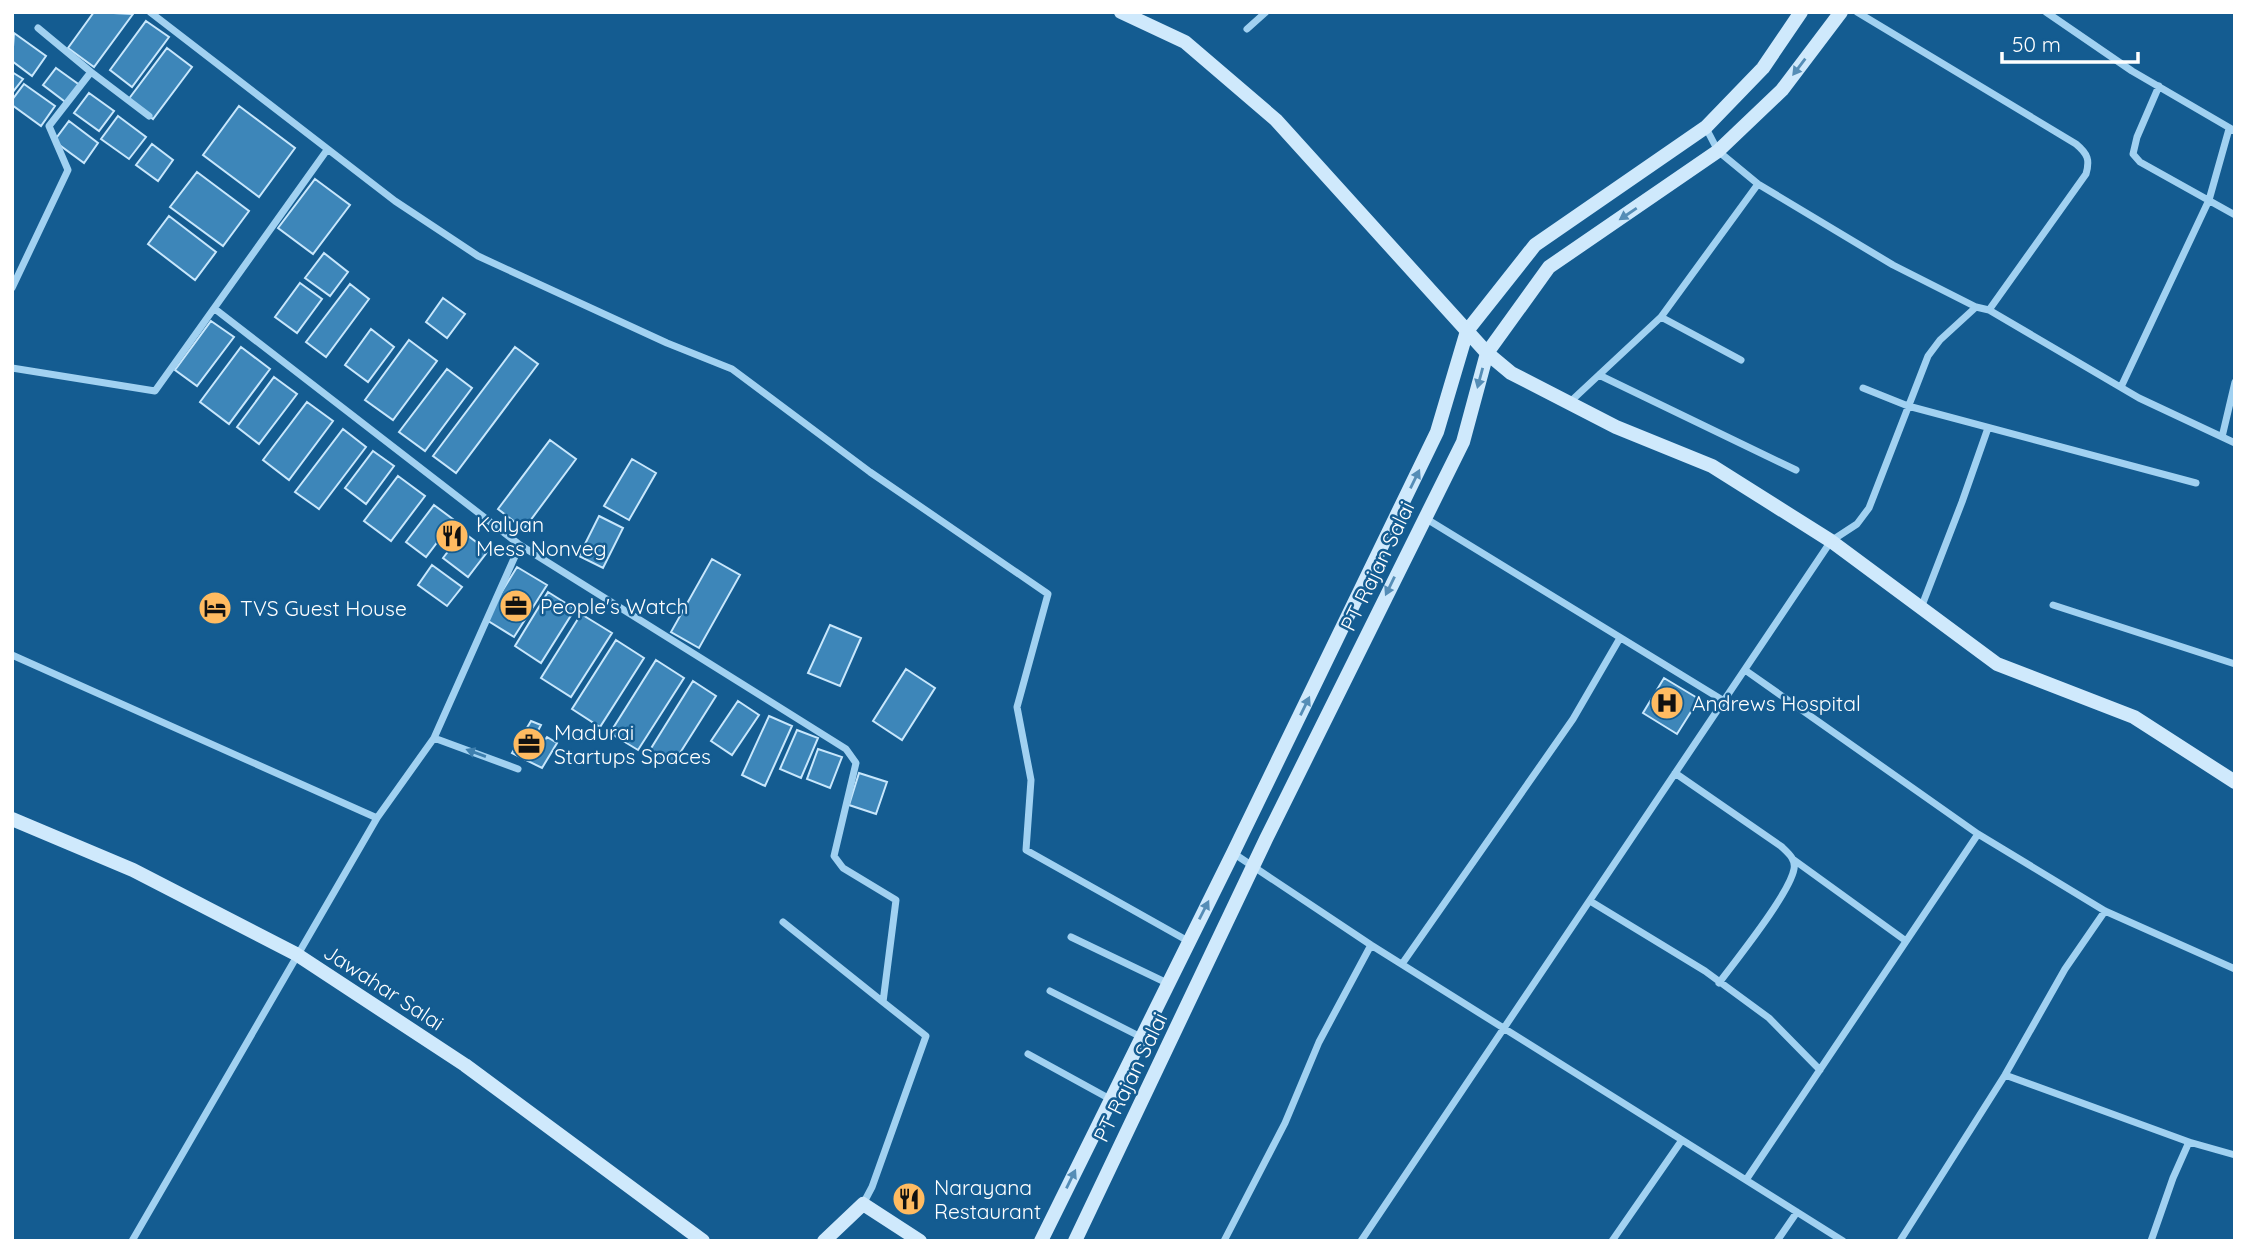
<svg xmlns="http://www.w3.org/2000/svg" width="2247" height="1253" viewBox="0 0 2247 1253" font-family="Quicksand,sans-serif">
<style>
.building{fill:#3d86b9;stroke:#c8e7fc;stroke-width:2}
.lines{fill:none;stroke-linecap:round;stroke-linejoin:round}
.street{stroke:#a1d1f1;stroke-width:7}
.secondary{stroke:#cfe9fc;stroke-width:14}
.oneway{fill:#558db6}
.oneway2{fill:#3e7fae}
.labels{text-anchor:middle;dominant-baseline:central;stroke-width:5;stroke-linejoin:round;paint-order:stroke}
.poi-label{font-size:21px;fill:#fff;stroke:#145c91;text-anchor:start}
.street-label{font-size:21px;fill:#fff;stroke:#145c91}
</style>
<rect width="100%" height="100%" fill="#145c91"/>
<path class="building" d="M94 12 133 14 94 67 68 48Z
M146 21 169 37 132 87 110 70Z
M14 33 46 56 32 76 12 61Z
M167 48 192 67 153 119 128 100Z
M56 68 81 86 68 104 43 85Z
M12 72 23 79 12 93Z
M24 84 55 106 41 126 12 105V100Z
M89 93 114 111 99 131 74 113Z
M239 106 295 148 259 197 203 155Z
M118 116 146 137 129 159 101 139Z
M69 121 98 143 84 163 54 141Z
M152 144 173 160 158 181 136 165Z
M197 172 249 211 223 246 170 207Z
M315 179 350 205 313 254 278 228Z
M169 216 216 252 195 280 148 244Z
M324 253 348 272 330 296 305 278Z
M300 283 322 299 297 333 275 317Z
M350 284 369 299 326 357 306 342Z
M443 298 465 314 447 338 426 322Z
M211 321 234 337 197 386 175 370Z
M371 329 394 347 368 382 345 365Z
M409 340 437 361 393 420 365 400Z
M241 347 270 369 229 424 200 402Z
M515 347 538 364 456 473 433 456Z
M447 369 472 388 425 451 399 432Z
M274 377 297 394 259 444 237 427Z
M307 402 333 421 289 480 263 460Z
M343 429 366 447 319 509 295 492Z
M550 440 576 459 524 529 498 509Z
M373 451 394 466 366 504 345 488Z
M632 459 656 473 629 520 604 506Z
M398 476 425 496 391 541 364 521Z
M434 505 454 520 426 557 406 542Z
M599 516 623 528 603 568 579 556Z
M463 532 488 551 468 577 443 558Z
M712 559 740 575 699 648 671 632Z
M432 565 462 587 447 606 418 585Z
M517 567 547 585 514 637 485 619Z
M548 592 575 609 541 663 515 646Z
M581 614 612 633 571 697 541 678Z
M830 625 861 638 840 686 808 673Z
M616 640 644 658 600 727 572 709Z
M656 660 684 678 638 750 610 733Z
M906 669 935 688 902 740 873 721Z
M1664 678 1699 699 1677 734 1643 713Z
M693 681 716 696 673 764 650 750Z
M738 701 759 715 732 755 711 741Z
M769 716 792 726 765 786 742 775Z
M531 721 541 725 533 740 542 744 547 737 557 743 542 768 512 753Z
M797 730 818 738 801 778 780 769Z
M818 749 842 757 830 788 807 779Z
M859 773 887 782 876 814 849 805Z"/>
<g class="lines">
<path class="street" d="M150 12 395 201 478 256 667 343 732 369 870 472 1048 594 1017 707 1031 780 1026 850 1188 941
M1857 12 2076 144C2088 154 2090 160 2086 174L1989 310
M2046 12 2132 71 2235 131
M1247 29 1266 12
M91 72 149 116
M2159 86 2137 137 2133 154 2140 162 2235 215
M1706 128 1718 151 1758 184 1893 265 1976 307 1989 310 2139 398 2235 443
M12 288 68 170 49 126 91 72 38 28
M215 309 520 545 846 749 856 763 834 856 843 868 896 900 883 1002 926 1036 872 1187 863 1204
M1661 317 1741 360
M12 368 155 391 327 150
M1599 375 1796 470
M2121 387 2209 200 2229 129
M1863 388 1908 406 2196 483
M1570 402 1661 317 1758 184
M2222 437 2235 382
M1425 518 1724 701
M2053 605 2235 664
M1921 608 1962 502 1988 428
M12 655 377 818
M1745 670 1978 834 2105 911 2235 969
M434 738 518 769
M1675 773 1782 847C1788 853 1796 859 1794 869 1790 893 1736 960 1719 983
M1233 853 1371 945 1843 1241
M1794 860 1906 941
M1590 901 1705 971 1769 1018 1820 1070
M783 922 883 1002
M1071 937 1167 983
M1402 964 1573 719 1620 638
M1050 991 1141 1037
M1028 1054 1110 1099
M2005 1075 2189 1142 2235 1155
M1746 1180 1978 834
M132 1241 377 818 434 738 520 545
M1224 1241 1285 1123 1319 1042 1371 945
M1361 1241 1831 541 1857 524 1869 508 1928 356 1940 340 1976 307
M1612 1241 1682 1140
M1777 1241 1797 1212
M1900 1241 2005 1075 2065 969 2105 911
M2151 1241 2173 1178 2189 1142"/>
<path class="secondary" d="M1121 12 1185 42 1276 120 1487 353 1511 373 1616 427 1712 466 1831 541 1997 664 2134 717 2235 782
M12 819 133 870 296 954 465 1065 703 1241
M824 1241 863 1204 920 1241
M1041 1241 1233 853 1437 432 1467 331 1535 245 1706 127 1763 68 1801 12
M1075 1241 1266 839 1463 442 1487 353 1549 267 1718 151 1782 90 1841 12"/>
</g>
<defs><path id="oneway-solid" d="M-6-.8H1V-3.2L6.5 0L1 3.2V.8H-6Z" transform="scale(1.75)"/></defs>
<g class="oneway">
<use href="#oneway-solid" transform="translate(1799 67) rotate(127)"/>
<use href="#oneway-solid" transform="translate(1628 214) rotate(146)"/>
<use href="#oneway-solid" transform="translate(1480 378) rotate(105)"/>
<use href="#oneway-solid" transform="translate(1415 479) rotate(-64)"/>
<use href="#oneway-solid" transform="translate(1390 586) rotate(116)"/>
<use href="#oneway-solid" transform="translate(1305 706) rotate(-64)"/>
<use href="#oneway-solid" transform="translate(1204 910) rotate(-63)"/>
<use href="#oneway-solid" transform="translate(1071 1179) rotate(-64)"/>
</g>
<use class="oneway2" href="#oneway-solid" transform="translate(476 753) rotate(-160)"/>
<defs>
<symbol id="restaurant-disc" viewBox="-11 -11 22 22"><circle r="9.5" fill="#ffbb61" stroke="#145c91"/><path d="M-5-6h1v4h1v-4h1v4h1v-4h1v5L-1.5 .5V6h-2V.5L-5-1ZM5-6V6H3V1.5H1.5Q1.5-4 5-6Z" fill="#111"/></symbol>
<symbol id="office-disc" viewBox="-11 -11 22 22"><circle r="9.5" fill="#ffbb61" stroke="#145c91"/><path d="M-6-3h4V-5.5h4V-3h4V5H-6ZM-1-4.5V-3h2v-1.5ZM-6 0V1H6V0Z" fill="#111"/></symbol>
<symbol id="hotel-disc" viewBox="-11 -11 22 22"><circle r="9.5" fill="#ffbb61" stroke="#145c91"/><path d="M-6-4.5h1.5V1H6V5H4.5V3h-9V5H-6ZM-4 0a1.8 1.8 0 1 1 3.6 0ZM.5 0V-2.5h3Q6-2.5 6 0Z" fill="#111"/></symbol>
<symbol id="hospital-disc" viewBox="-11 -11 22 22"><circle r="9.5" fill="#ffbb61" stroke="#145c91"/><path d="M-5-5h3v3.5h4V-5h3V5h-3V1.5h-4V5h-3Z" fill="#111"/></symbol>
</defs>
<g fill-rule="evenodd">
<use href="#restaurant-disc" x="433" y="517" width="38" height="38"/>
<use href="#office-disc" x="497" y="587" width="38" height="38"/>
<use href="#hotel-disc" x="196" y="589" width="38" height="38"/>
<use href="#hospital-disc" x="1648" y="684" width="38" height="38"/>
<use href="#office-disc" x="510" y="725" width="38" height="38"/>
<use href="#restaurant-disc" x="890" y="1180" width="38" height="38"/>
</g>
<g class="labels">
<g class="poi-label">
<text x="476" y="524">Kalyan<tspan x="476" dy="24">Mess Nonveg</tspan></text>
<text x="540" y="606">People's Watch</text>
<text x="240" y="608">TVS Guest House</text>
<text x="1692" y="703">Andrews Hospital</text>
<text x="554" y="732">Madurai<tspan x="554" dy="24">Startups Spaces</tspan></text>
<text x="934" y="1187">Narayana<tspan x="934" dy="24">Restaurant</tspan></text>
</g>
<g class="street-label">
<text transform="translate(1377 566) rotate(-64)">PT Rajan Salai</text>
<text transform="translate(384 987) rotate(33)">Jawahar Salai</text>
<text transform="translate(1130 1077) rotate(-64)">PT Rajan Salai</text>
</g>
</g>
<rect width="2247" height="1253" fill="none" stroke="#ffffff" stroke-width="28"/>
<path d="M2002 52v10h136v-10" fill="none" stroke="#ffffff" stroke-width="3.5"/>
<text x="2012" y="52" font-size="21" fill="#ffffff" stroke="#145c91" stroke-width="5" paint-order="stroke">50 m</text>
</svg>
